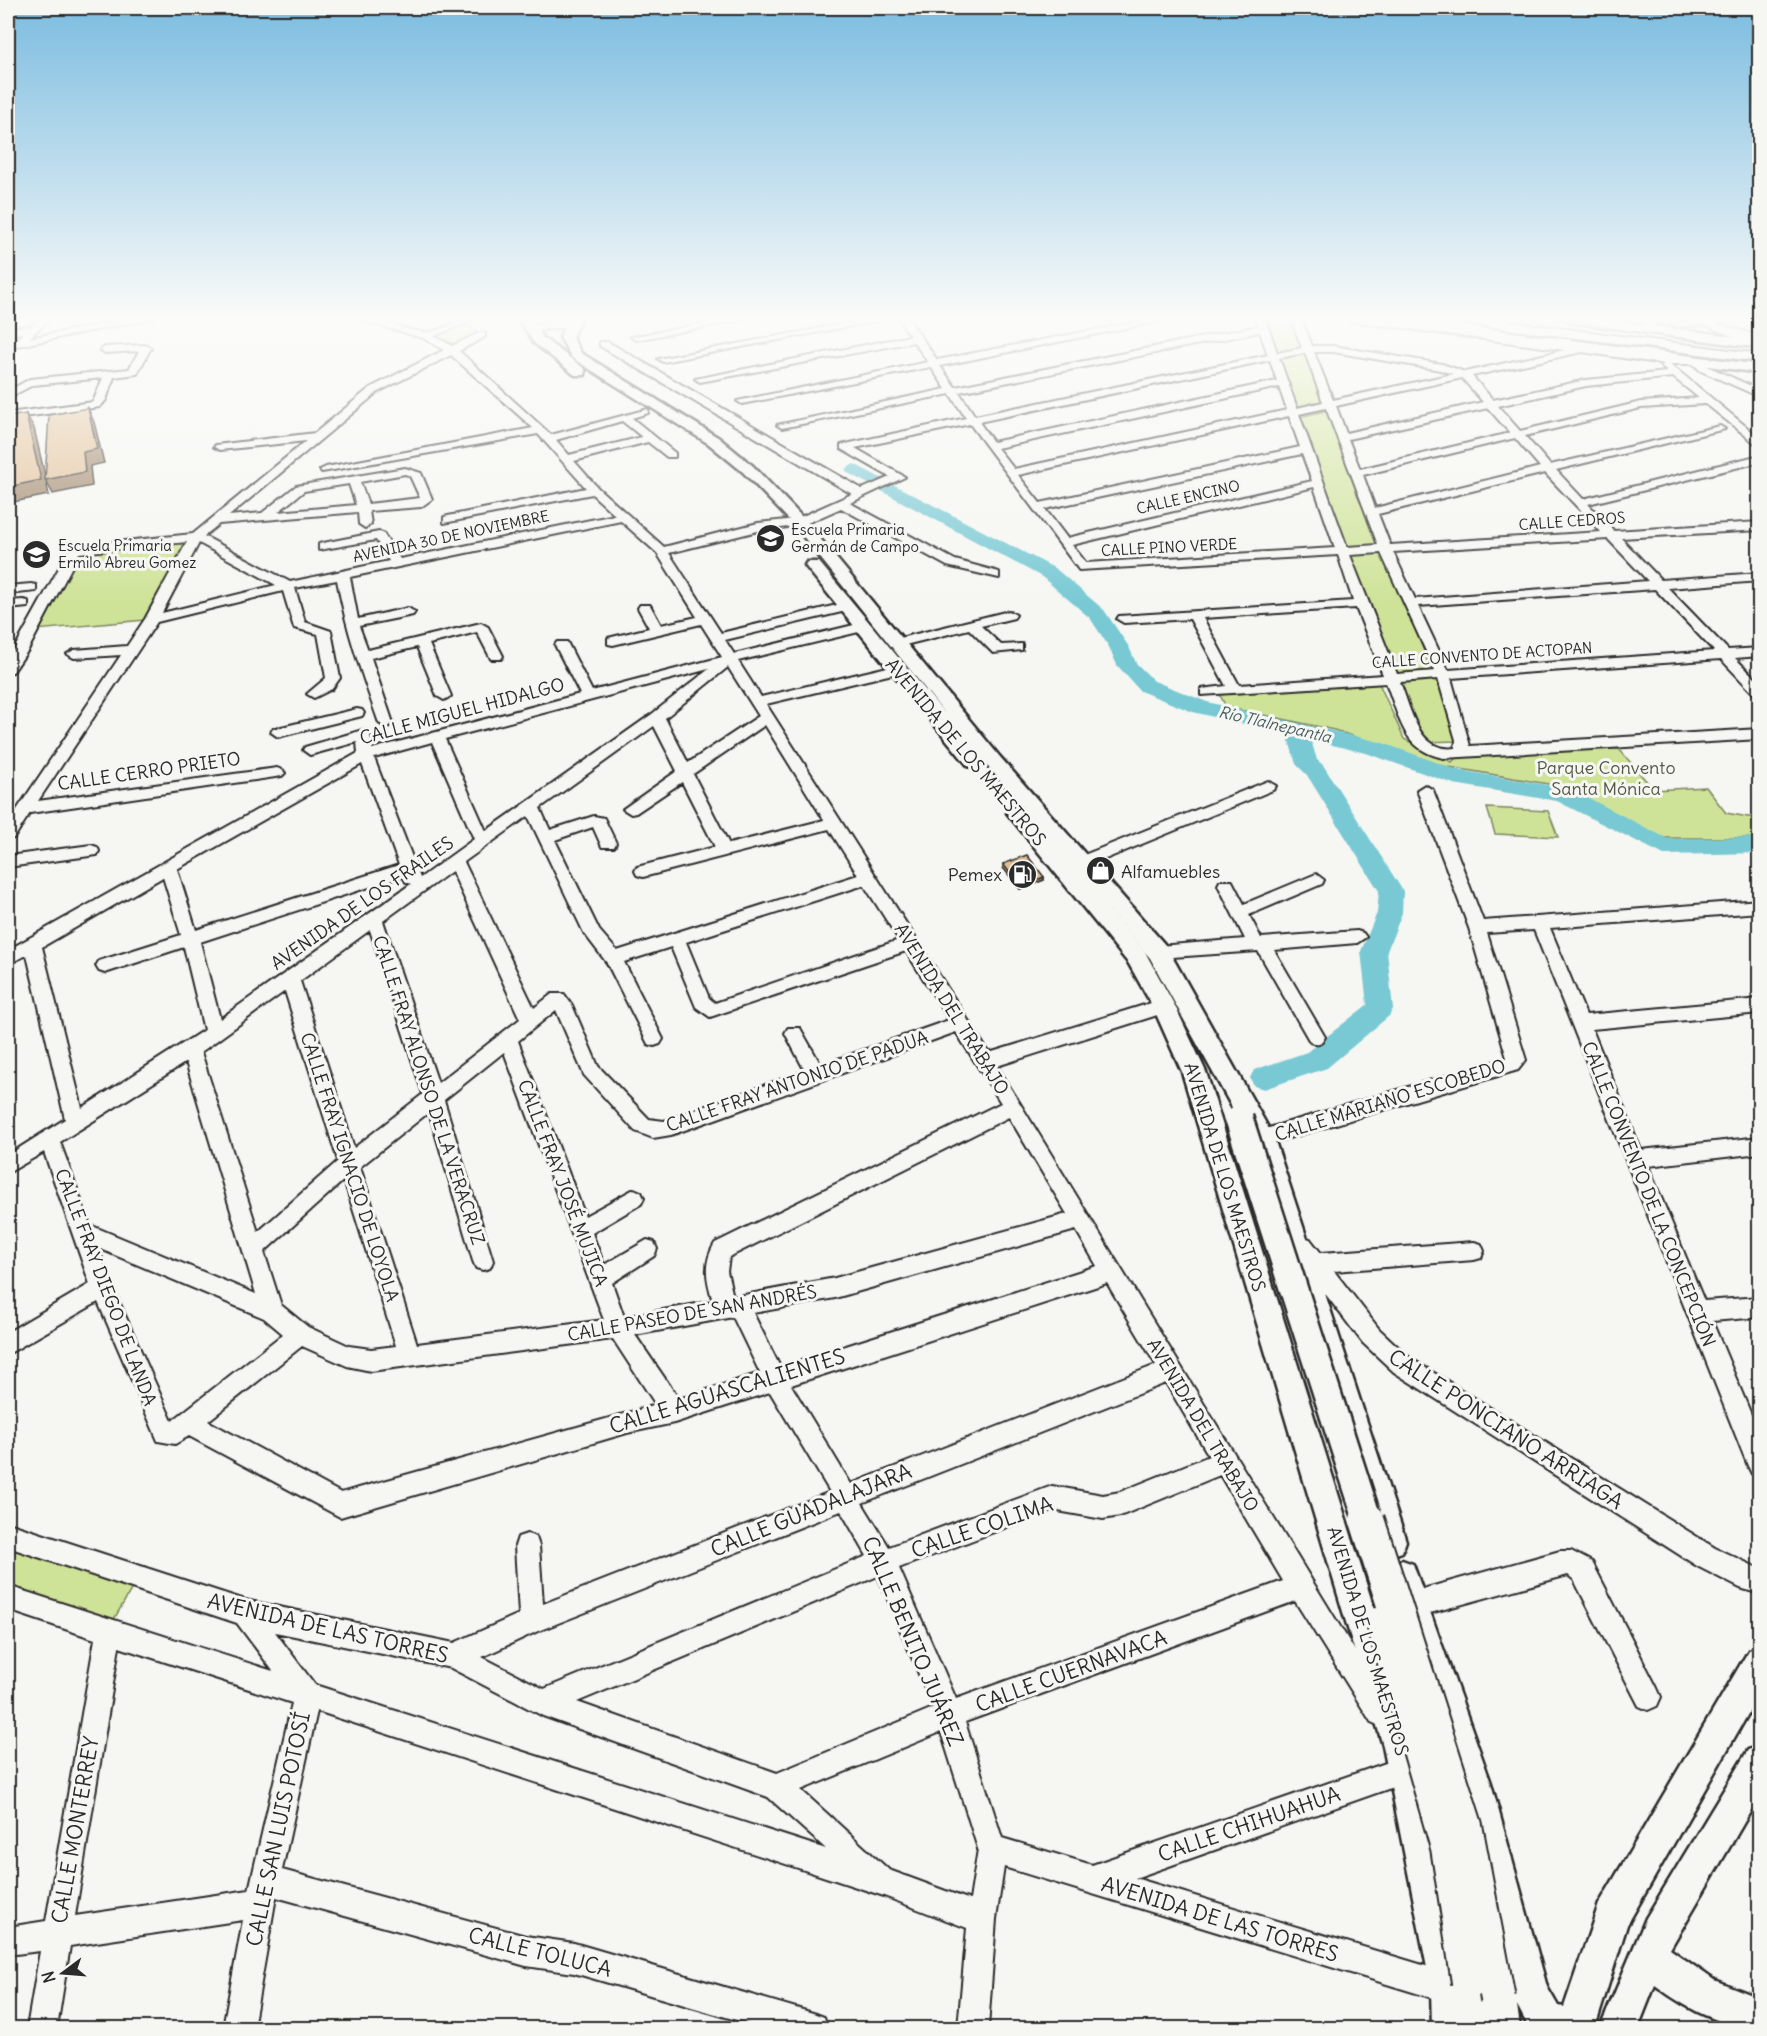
<svg xmlns="http://www.w3.org/2000/svg" width="1767" height="2036" viewBox="0 0 1767 2036" font-family="Delius,sans-serif">
<style>
.green{fill:#cfe398;stroke:#7d8762;stroke-width:1.5}
.lines{fill:none;stroke-linecap:round;stroke-linejoin:round}
.river{fill:#79c9d4;fill-rule:evenodd}
.minor-casing{stroke:#2b2b2b;stroke-width:4}
.major-casing{stroke:#2b2b2b;stroke-width:5}
.highway-casing{stroke:#2b2b2b;stroke-width:4}
.minor{fill:#f6f6f2;fill-rule:evenodd}
.major{fill:#f6f6f2;fill-rule:evenodd}
.highway{fill:#f6f6f2;fill-rule:evenodd}
.major-bridge-far1-casing{stroke:#2b2b2b;stroke-width:32;stroke-linecap:butt}
.major-bridge-casing{stroke:#2b2b2b;stroke-width:38;stroke-linecap:butt}
.major-bridge-far1{stroke:#f6f6f2;stroke-width:27}
.major-bridge{stroke:#f6f6f2;stroke-width:34}
.wall{fill:#c2a37e;stroke:#2b2b2b;stroke-width:1.5}
.shaded-wall{fill:#9e8466;stroke:#2b2b2b;stroke-width:1.5}
.building{fill:#e1bd92;stroke:#2b2b2b;stroke-width:1.5}
.labels{text-anchor:middle;dominant-baseline:central;stroke-width:6;stroke-linejoin:round;paint-order:stroke}
.far-street-label{font-size:15px;fill:#2b2b2b;stroke:#f6f6f2}
.far-poi-label{font-size:15px;fill:#2b2b2b;stroke:#f6f6f2;text-anchor:start}
.far-water-label{font-size:16px;font-style:italic;fill:#425a5e;stroke:#f6f6f2}
.street-label{font-size:18px;fill:#2b2b2b;stroke:#f6f6f2}
.park-label{font-size:18px;fill:#545946;stroke:#f6f6f2}
.poi-label{font-size:18px;fill:#2b2b2b;stroke:#f6f6f2;text-anchor:start}
.near-street-label{font-size:21px;fill:#2b2b2b;stroke:#f6f6f2}
</style>
<rect width="100%" height="100%" fill="#f6f6f2"/>
<filter id="ink" filterUnits="userSpaceOnUse"><feTurbulence type="fractalNoise" baseFrequency=".0167" numOctaves="2"/><feDisplacementMap in="SourceGraphic" scale="12" xChannelSelector="R" yChannelSelector="G"/><feConvolveMatrix kernelMatrix="1 2 1 2 8 2 1 2 1" color-interpolation-filters="sRGB"/></filter>
<g filter="url(#ink)">
<path class="green" d="M1267 318H1291L1326 404 1298 410Z
M466 324 480 333 456 345 435 335Z
M1329 410 1382 548 1348 550 1300 417Z
M187 540 145 620 36 630 76 552Z
M1384 552 1432 671 1392 674 1348 554Z
M1438 678 1456 741 1425 742 1418 733 1396 681Z
M1378 681 1404 739 1452 762 1462 751 1619 749 1654 790 1706 787 1726 813 1759 819V838H1663L1560 786 1443 766 1334 730 1226 707 1219 693Z
M1487 808 1548 811 1558 837 1495 834Z
M21 1532 145 1566 110 1626 8 1596V1553Z"/>
<g class="lines">
<path class="river" d="M854 464 1056 569 1104 610 1129 647 1136 663 1154 681 1207 702 1380 742 1458 770 1571 789 1668 839 1760 837V853L1664 855 1557 801 1454 784 1366 753 1311 740 1317 760 1323 765 1403 891 1402 913 1387 951 1393 1009 1389 1016 1327 1068 1264 1089 1254 1086 1250 1078 1254 1070 1307 1052 1367 1005 1361 951 1377 913 1379 891 1307 775 1296 764 1287 734 1193 712 1140 691 1117 665 1109 647 1090 618 1042 577 848 473 845 469Z"/>
<defs>
<path id="minor" d="M41 318H51L29 338 137 318H155L8 348V342L15 341 23 333 8 334V328L31 326Z
M354 318C378 316 400 330 423 332 439 334 459 318 478 318L434 336 452 346 479 333H485V337L459 351 551 435 648 409V413L632 418 675 453V457H667L648 442 574 461 598 488 664 547 758 523 796 519 852 494 600 346V342H608L862 489 890 477 841 449V445L966 418 950 394 782 428 777 425 946 389 931 367 742 404 737 401 928 362 914 342 700 382 695 379 910 336 898 318H908L937 360 1158 318H1176L940 366 955 387 1258 326 1255 318H1265L1277 353 1302 348 1291 318H1301L1312 346H1333L1442 364 1465 372 1565 350 1349 321 1344 318H1368L1582 346 1598 343 1603 346 1599 349 1682 360 1695 357 1709 367 1760 390V397L1701 371 1693 364H1670L1760 438V447L1706 404 1641 408 1525 436 1550 465 1720 426 1725 429 1556 470 1583 499 1760 455V462L1588 504 1614 531 1760 522V530L1621 538 1661 580 1760 573V581L1668 588 1728 650 1760 648V656L1735 658 1760 683V696L1755 695 1721 659 1451 678 1470 746 1760 729V739L1444 758C1402 750 1400 717 1386 683L1201 695V689L1226 686 1190 619 1124 623 1117 619 1119 616 1353 601 1338 555 1079 570 970 424 855 448 905 477 850 503 955 560 999 572V578L947 566 841 508 803 525 758 531 669 553 721 633 845 603 852 607 850 610 725 640 734 654 862 623 869 627 867 630 738 661 761 697 896 665 903 669 901 672 766 704 989 1053 1164 999 1170 1001 1173 1006 1170 1011 997 1066 1393 1713 1389 1722 1380 1726 1371 1722 1295 1601 965 1722 1002 1838 1092 1865 1406 1756 1416 1759 1419 1769 1416 1779 1135 1878 1449 1973 1459 1978 1464 1988 1459 1998 1449 2003 1004 1867 996 1919 988 2028H958L967 1928 884 1896 317 1711 282 1870 526 1936 574 1943 813 2013 824 2017 828 2028H764L574 1973 526 1966 276 1897 253 2028H223L243 1920 70 1946 57 2028H27L40 1951 8 1955V1927L46 1921 95 1639 8 1610V1586L273 1671 237 1623 8 1547V1523L245 1600 454 1643 519 1614 515 1546 518 1537 527 1534 536 1537 539 1546 543 1604 830 1492 770 1392 674 1423 627 1433 340 1517 189 1436 175 1444 158 1441 98 1302 8 1354V1332L90 1284 44 1152 8 1173V1155L65 1119 27 955 8 964V950L358 753 357 742 310 755 303 750 305 747 363 730 370 735 372 749 580 694 555 645 557 642H567L592 691 722 657 701 624 613 645 608 644V638L649 628 638 608 640 605H650L661 625 697 617 657 553 621 521 350 577 358 619 408 608 415 612 413 615 359 626 368 650 481 623 488 627 503 656 501 659H491L477 632 429 644 451 696 444 700 437 696 417 647 371 658 393 723 386 728 379 723C362 675 346 630 337 580L295 588 305 622 331 631 340 678 332 689 314 698 307 694 326 678 318 634 294 628 283 591 157 622 38 801 277 768 282 770 285 773 282 776 30 813 14 838 8 839V823L121 655 74 658 67 654 74 650 127 646 145 619 187 542 79 553 28 650 13 672 8 673V660L69 550 75 546 193 534 306 441 220 450 214 447 216 445 315 433 370 388 444 350 423 338ZM1260 332 1268 355 975 416 959 392ZM1314 352H1333L1440 370 1453 374 1333 400ZM1582 352 1664 364 1661 366 1667 372 1586 380 1493 400 1472 376ZM1305 353 1323 402 1297 408 1279 358ZM451 355 533 428 326 467 320 470 322 472 538 434 586 488 448 516 444 517V523L592 494 615 515 400 559 383 533 379 532 323 543 319 544V550L376 540 389 561 290 582 204 536 219 524 358 512 359 524 365 528 371 524 369 511 421 507 432 499 421 473 405 468 296 486 262 513 229 516 378 392ZM1270 360 1277 381 993 442 979 422ZM1673 377 1699 398 1641 402 1520 431 1498 406 1586 386ZM1462 378 1483 402 1346 433 1336 406ZM1279 387 1287 410 1014 469 997 448ZM1326 408 1378 545 1347 547 1299 414ZM1488 408 1510 433 1360 469 1348 439ZM1289 416 1300 447 1040 503 1018 475ZM622 421 642 437 569 455 556 440ZM1515 438 1540 467 1375 508 1363 475ZM1302 454 1312 481 1067 538 1045 509ZM1545 473 1601 532 1390 545 1378 514ZM405 474 410 476 420 498 368 504 360 482ZM349 484 356 505 278 512 304 491ZM1314 487 1335 548 1086 563 1072 545ZM1608 539 1648 581 1415 599 1393 552ZM199 543 276 585 162 613ZM1381 553 1435 671 1397 674 1350 555ZM1655 589 1714 651 1448 670 1418 606ZM1356 608 1383 675 1239 685 1203 618ZM728 667 759 716 688 763 665 718ZM709 669 652 714 486 831 445 739ZM1438 679 1456 740 1455 748C1418 753 1411 709 1400 682ZM765 725 824 820 729 844 693 774ZM654 726 677 771 623 809 631 814 636 813 682 782 715 847 637 867 635 871 637 875 643 877 829 829 858 875 617 951 599 930 555 840 593 827 602 847H614L616 843 604 818 594 816 550 830 540 808ZM432 742 474 839 420 878 374 758ZM362 764 399 865 196 930 177 869ZM528 816 584 933 607 963 648 1044 654 1046 660 1044 663 1039 624 962 671 947 696 1007 710 1017 906 951 949 1020 821 1065 800 1028H788L785 1033 805 1071 664 1121 649 1119 598 1066 572 1005 564 994H552L534 1008 464 862ZM452 871 520 1019 438 1083 383 921ZM403 876 406 882 411 884 220 1019 200 942ZM163 877 181 935 99 961 96 966 99 971 105 973 184 947 204 1030 82 1108 42 947ZM864 885 899 940 715 1003 709 998 686 942ZM370 930 423 1094 354 1148 300 981ZM285 991 338 1161 258 1232 201 1052ZM556 1010 584 1075 635 1131 653 1138 671 1135 956 1032 1001 1103 715 1243C703 1263 706 1279 713 1301L624 1317 612 1283 654 1256 657 1249 654 1242 647 1240 604 1265 592 1233 641 1204 644 1198 641 1192 634 1189 585 1216 518 1041ZM504 1052 604 1320 417 1344 360 1167 429 1112 473 1261 476 1268 483 1270 490 1268 493 1261 444 1100ZM186 1062 256 1294 90 1225 60 1142ZM1009 1117 1067 1214 835 1278 733 1297 727 1271 729 1257ZM344 1180 396 1346 371 1349 349 1346 308 1327 281 1305 264 1252ZM1076 1230 1097 1266 780 1367 753 1313 835 1298ZM98 1248 264 1318 283 1334 172 1421 113 1288ZM1107 1283 1156 1365 851 1484 791 1385ZM733 1317 760 1373 679 1399 635 1335ZM613 1339 656 1405 341 1493 208 1421 302 1346 347 1366 371 1371ZM1166 1383 1209 1456 1120 1492 1103 1495 1052 1486 889 1547 862 1503ZM1220 1475 1283 1581 956 1699 899 1568 1052 1510 1103 1519 1120 1516ZM841 1511 867 1556 544 1689 482 1657 538 1631ZM878 1576 933 1708 777 1773 577 1702ZM275 1632 451 1668 543 1716 768 1797 826 1849 315 1685ZM119 1647 292 1703 249 1890 75 1916ZM941 1732 978 1849 970 1900 889 1870 801 1790Z
M733 318H753L636 340 631 337Z
M874 318H893L663 362 658 359Z
M1636 318H1647L1657 324 1649 326Z
M1700 319 1760 336V342L1732 336 1700 323Z
M146 345 151 348 137 374 114 377 106 400 100 407 8 419V413L93 402 103 378 33 385 8 398V391L30 379 129 369 139 351 105 353 100 350 105 347Z
M31 584 36 585V591L8 594V586Z
M23 600 28 601V607L8 609V601Z
M1009 611 1016 615 1014 618 981 626 1001 645 1022 644V650L993 653 969 629 897 647 890 643 892 640Z
M357 709 362 710 364 713 362 716 278 737 271 732 273 729Z
M1268 781 1276 786 1273 790 1086 867H1074L1072 863 1074 859Z
M1425 785 1433 790 1483 921 1760 900V912L1550 928 1586 1015 1760 999V1013L1592 1029 1641 1150 1760 1137V1153L1648 1166 1704 1301 1760 1297V1317L1712 1321 1760 1436V1477L1752 1474 1748 1466 1534 930 1487 933 1526 1060 1518 1070 1262 1146 1255 1144 1252 1138 1255 1132 1262 1130 1507 1058 1469 928 1417 790Z
M91 845 97 847 99 851 97 855 8 867V856Z
M1316 874 1324 880 1322 884 1249 915 1261 938 1357 931 1363 933 1366 937 1357 943 1274 950 1325 1037 1322 1042 1316 1044 1310 1042 1258 951 1158 958 1152 957 1149 952 1152 947 1158 946 1245 939 1218 885 1220 881H1232L1244 904Z
M1303 1237 1310 1239 1321 1253 1474 1242 1481 1244 1484 1251 1481 1258 1474 1260 1334 1271 1379 1329 1410 1358 1715 1548 1760 1569V1594L1740 1588 1697 1566 1394 1372 1363 1343 1307 1270 1293 1246 1296 1239Z
M1560 1551H1571L1592 1562 1657 1688 1661 1697 1657 1706 1648 1710 1639 1706 1574 1580 1568 1575 1412 1618 1403 1614 1399 1605 1403 1596 1412 1592Z"/>
<path id="major" d="M518 318H530L534 325 548 320 567 321 569 318H581L572 337 581 353 719 438 753 466 804 519 1000 757 1166 946 1274 1138 1406 1541 1402 1552 1391 1556 1380 1552 1376 1541 1250 1140 1150 958 1069 862 1145 952 1175 1006 1206 1072 1417 1746 1463 1966 1469 1964 1482 1969 1488 1985 1498 1980 1509 1985 1457 1783 1387 1575 1391 1564 1402 1560 1413 1564 1417 1575 1491 1783 1547 1987 1558 2006 1564 2007 1599 1904 1749 1650 1760 1645V1693L1627 1925 1595 2028H1529L1517 2005 1520 2028H1432L1431 1988 1383 1746 1182 1072 1153 1007 1129 964 1007 813 1010 808H1023L984 762 975 768 968 766 807 568 805 565 807 562H819L946 715 794 525 743 472 709 444 572 358 560 337 564 328H549L539 331 543 338 585 369V375H575L534 343Z
M1377 318H1407L1760 365V373L1383 322Z
M1563 318H1593L1760 340V348L1569 322Z
M1694 318H1732L1726 322 1677 327 1671 323 1677 319Z
M1760 1745V1795L1670 1949 1714 1980 1760 1998V2028C1722 2028 1684 2007 1655 1985L1638 2028H1600L1646 1918 1748 1750Z"/>
<path id="highway" d="M1447 318H1483L1760 354V362L1454 322Z"/>
</defs>
<use href="#minor" class="minor-casing"/>
<use href="#major" class="major-casing"/>
<use href="#highway" class="highway-casing"/>
<use href="#minor" class="minor"/>
<use href="#major" class="major"/>
<use href="#highway" class="highway"/>
<defs>
<path id="major-bridge-far1" d="M1239 1119 1368 1521"/>
<path id="major-bridge" d="M1367 1520 1465 1826 1498 1999
M1384 1623 1448 1847 1469 1982"/>
</defs>
<use href="#major-bridge-far1" class="major-bridge-far1-casing"/>
<use href="#major-bridge" class="major-bridge-casing"/>
<use href="#major-bridge-far1" class="major-bridge-far1"/>
<use href="#major-bridge" class="major-bridge"/>
</g>
<path class="wall" d="M1003 864 1044 877V880L1020 889 1003 868Z"/>
<path class="shaded-wall" d="M88 408 94 422 104 463 90 466 92 486 53 494 46 481 49 495 8 503V487L26 414 34 428 46 480 83 452Z
M1044 877V880L1020 889V886Z"/>
<path class="building" d="M88 408 97 449 83 452 85 472 45 480 49 415Z
M26 414 41 480 8 487V417Z
M1027 855 1044 877 1020 886 1003 864Z"/>
</g>
<linearGradient id="sky" x2="0" y2="1"><stop stop-color="#7bbce0"/><stop offset="0.53" stop-color="#fbfbf9"/><stop offset="1" stop-color="#fbfbf9" stop-opacity="0"/></linearGradient>
<rect width="1767" height="603" fill="url(#sky)"/>
<defs>
<symbol id="school-disc" viewBox="-11 -11 22 22"><circle r="9.5" fill="#2b2b2b" stroke="#f6f6f2"/><path d="M0-5L7-2L0 1L-7-2ZM-4 1L0 2.5L4 1V4Q0 6-4 4Z" fill="#fff"/></symbol>
<symbol id="shop-disc" viewBox="-11 -11 22 22"><circle r="9.5" fill="#2b2b2b" stroke="#f6f6f2"/><path d="M-5-2.5h2.3a2.7 3.5 0 0 1 5.4 0H5L5.5 6h-11ZM-1.5-2.5h3a1.5 2.3 0 0 0-3 0Z" fill="#fff"/></symbol>
<symbol id="fuel-disc" viewBox="-11 -11 22 22"><circle r="9.5" fill="#2b2b2b" stroke="#f6f6f2"/><path d="M-5.5-6h7V0h2V4h1.3V-2.5L3-4.5l.8-.8L6-3V5H2.5V1h-1V6h-7ZM-4.2-4.7v3.2H.2V-4.7Z" fill="#fff"/></symbol>
</defs>
<g fill-rule="evenodd">
<use href="#school-disc" x="754" y="522" width="33" height="33"/>
<use href="#school-disc" x="20" y="538" width="33" height="33"/>
<use href="#shop-disc" x="1084" y="854" width="33" height="33"/>
<use href="#fuel-disc" x="1006" y="858" width="33" height="33"/>
</g>
<g class="labels">
<g class="far-street-label">
<text transform="translate(1188 497) rotate(-13)">CALLE ENCINO</text>
<text transform="translate(1572 521) rotate(-4)">CALLE CEDROS</text>
<text transform="translate(451 536) rotate(-12)">AVENIDA 30 DE NOVIEMBRE</text>
<text transform="translate(1169 547) rotate(-3)">CALLE PINO VERDE</text>
<text transform="translate(1482 655) rotate(-4)">CALLE CONVENTO DE ACTOPAN</text>
</g>
<g class="far-poi-label">
<text x="791" y="529">Escuela Primaria<tspan x="791" dy="17">Germán de Campo</tspan></text>
<text x="58" y="545">Escuela Primaria<tspan x="58" dy="17">Ermilo Abreu Gomez</tspan></text>
</g>
<g class="far-water-label">
<text transform="translate(1275 724) rotate(13)">Río Tlalnepantla</text>
</g>
<g class="street-label">
<text transform="translate(462 711) rotate(-15)">CALLE MIGUEL HIDALGO</text>
<text transform="translate(966 752) rotate(50)">AVENIDA DE LOS MAESTROS</text>
<text transform="translate(149 771) rotate(-8)">CALLE CERRO PRIETO</text>
<text transform="translate(362 903) rotate(-35)">AVENIDA DE LOS FRAILES</text>
<text transform="translate(952 1009) rotate(58)">AVENIDA DEL TRABAJO</text>
<text transform="translate(797 1081) rotate(-19)">CALLE FRAY ANTONIO DE PADUA</text>
<text transform="translate(429 1090) rotate(72)">CALLE FRAY ALONSO DE LA VERACRUZ</text>
<text transform="translate(1390 1100) rotate(-17)">CALLE MARIANO ESCOBEDO</text>
<text transform="translate(350 1167) rotate(72)">CALLE FRAY IGNACIO DE LOYOLA</text>
<text transform="translate(1225 1177) rotate(73)">AVENIDA DE LOS MAESTROS</text>
<text transform="translate(563 1183) rotate(69)">CALLE FRAY JOSÉ MUJICA</text>
<text transform="translate(1649 1194) rotate(68)">CALLE CONVENTO DE LA CONCEPCIÓN</text>
<text transform="translate(106 1287) rotate(69)">CALLE FRAY DIEGO DE LANDA</text>
<text transform="translate(692 1313) rotate(-10)">CALLE PASEO DE SAN ANDRÉS</text>
<text transform="translate(1203 1425) rotate(59)">AVENIDA DEL TRABAJO</text>
<text transform="translate(1368 1641) rotate(73)">AVENIDA DE LOS MAESTROS</text>
</g>
<g class="park-label">
<text x="1606" y="767">Parque Convento<tspan x="1606" dy="21">Santa Mónica</tspan></text>
</g>
<g class="poi-label">
<text x="1121" y="871">Alfamuebles</text>
<text x="1002" y="874" text-anchor="end">Pemex</text>
</g>
<g class="near-street-label">
<text transform="translate(727 1391) rotate(-17)">CALLE AGUASCALIENTES</text>
<text transform="translate(1506 1429) rotate(33)">CALLE PONCIANO ARRIAGA</text>
<text transform="translate(811 1510) rotate(-22)">CALLE GUADALAJARA</text>
<text transform="translate(982 1527) rotate(-19)">CALLE COLIMA</text>
<text transform="translate(328 1628) rotate(13)">AVENIDA DE LAS TORRES</text>
<text transform="translate(913 1641) rotate(67)">CALLE BENITO JUÁREZ</text>
<text transform="translate(1071 1671) rotate(-20)">CALLE CUERNAVACA</text>
<text transform="translate(1249 1824) rotate(-19)">CALLE CHIHUAHUA</text>
<text transform="translate(278 1829) rotate(-78)">CALLE SAN LUIS POTOSÍ</text>
<text transform="translate(75 1830) rotate(-80)">CALLE MONTERREY</text>
<text transform="translate(1220 1919) rotate(17)">AVENIDA DE LAS TORRES</text>
<text transform="translate(540 1952) rotate(14)">CALLE TOLUCA</text>
</g>
</g>
<rect width="1767" height="2036" fill="none" stroke="#f6f6f2" stroke-width="30"/>
<rect x="15" y="15" width="1737" height="2006" fill="none" stroke="#2b2b2b" stroke-width="2" filter="url(#ink)"/>
<g transform="translate(63 1973) rotate(254)" stroke="#f6f6f2" stroke-width="4.5" paint-order="stroke">
<path d="M0-4.5L10 22L0 15L-10 22Z" fill="#2b2b2b"/>
<text y="-9" font-size="16" font-weight="bold" text-anchor="middle" fill="#2b2b2b">N</text>
</g>
</svg>
